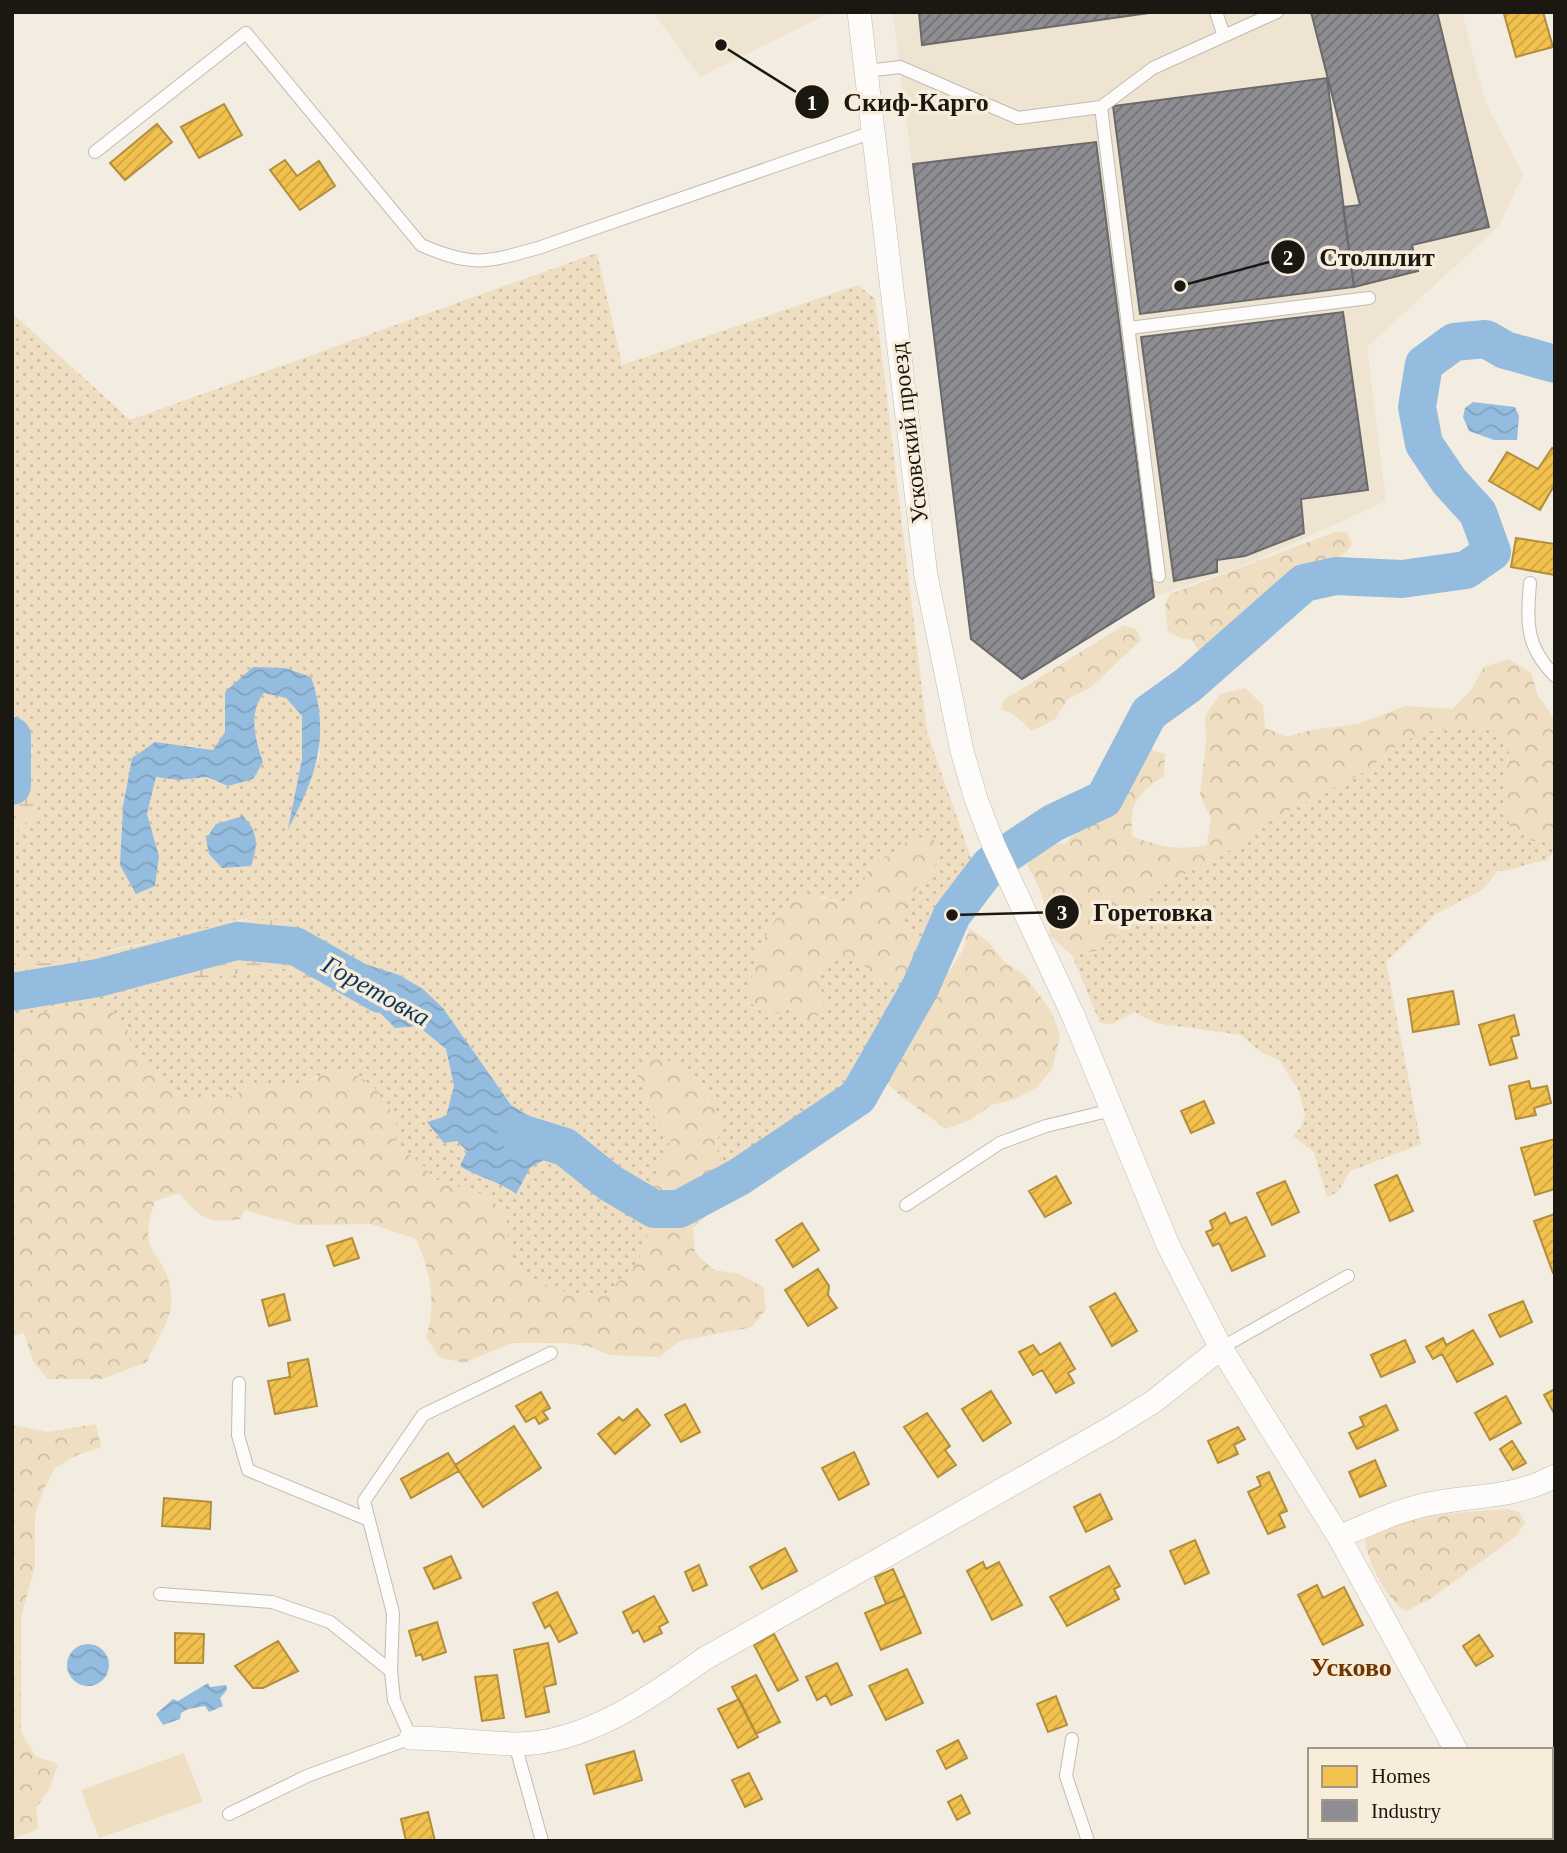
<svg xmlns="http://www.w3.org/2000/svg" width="1567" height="1853" viewBox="0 0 1567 1853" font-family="'Times New Roman',serif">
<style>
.built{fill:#efe4d1}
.green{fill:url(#green-dots);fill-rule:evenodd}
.forest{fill:url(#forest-crowns)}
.wetland{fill:url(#wetland-marsh)}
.pitch{fill:#efdec1}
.water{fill:url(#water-waves)}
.homes{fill:url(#homes-hatch);stroke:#b28e3c;stroke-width:2}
.industry{fill:url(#industry-hatch);stroke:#6b6a6b;stroke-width:2}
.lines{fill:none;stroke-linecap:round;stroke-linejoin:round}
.river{stroke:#94bcde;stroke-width:38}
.service-casing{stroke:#c0bcb3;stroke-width:14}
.minor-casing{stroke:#c0bcb3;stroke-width:24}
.service{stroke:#fdfcfa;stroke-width:12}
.minor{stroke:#fdfcfa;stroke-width:23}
.labels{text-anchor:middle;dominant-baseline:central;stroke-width:7;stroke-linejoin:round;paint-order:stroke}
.street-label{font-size:24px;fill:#1b1711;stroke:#f8eddb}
.water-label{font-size:26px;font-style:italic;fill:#0c3a5c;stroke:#f8eddb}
.neighbourhood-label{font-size:26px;font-weight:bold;fill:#713703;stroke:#f8eddb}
.leader{fill:none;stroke:#1b1711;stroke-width:2.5}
.callout-dot{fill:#1b1711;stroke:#f8eddb;stroke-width:2.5}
.mark-label{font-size:21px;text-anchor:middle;font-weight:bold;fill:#fff}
.callout-label{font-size:26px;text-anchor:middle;font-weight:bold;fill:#1b1711;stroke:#f8eddb;stroke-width:7;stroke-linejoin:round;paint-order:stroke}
</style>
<defs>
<pattern id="green-dots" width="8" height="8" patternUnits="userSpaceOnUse" patternTransform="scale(1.75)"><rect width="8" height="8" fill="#efdec1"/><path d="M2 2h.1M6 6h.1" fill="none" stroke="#ccbea5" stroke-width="1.8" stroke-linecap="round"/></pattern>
<pattern id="forest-crowns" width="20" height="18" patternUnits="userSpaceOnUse" patternTransform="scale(1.75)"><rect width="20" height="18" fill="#efdec1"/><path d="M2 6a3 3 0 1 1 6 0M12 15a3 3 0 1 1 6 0" fill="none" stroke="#ccbea5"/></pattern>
<pattern id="wetland-marsh" width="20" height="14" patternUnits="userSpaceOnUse" patternTransform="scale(1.75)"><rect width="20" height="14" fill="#efdec1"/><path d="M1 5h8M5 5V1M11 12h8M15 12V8" fill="none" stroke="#ccbea5"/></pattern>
<pattern id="water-waves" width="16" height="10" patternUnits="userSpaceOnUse" patternTransform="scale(1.75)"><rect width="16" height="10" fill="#94bcde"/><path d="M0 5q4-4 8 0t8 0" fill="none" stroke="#7fa1bd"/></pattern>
<pattern id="homes-hatch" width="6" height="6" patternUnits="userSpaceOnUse" patternTransform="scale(1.75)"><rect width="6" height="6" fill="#f2c14e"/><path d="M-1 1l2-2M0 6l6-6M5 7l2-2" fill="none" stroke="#cfa543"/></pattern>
<pattern id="industry-hatch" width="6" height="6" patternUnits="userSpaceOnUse" patternTransform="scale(1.75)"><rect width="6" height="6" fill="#8d8d92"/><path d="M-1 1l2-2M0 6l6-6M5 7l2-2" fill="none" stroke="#727276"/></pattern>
</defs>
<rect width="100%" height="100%" fill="#f2ece1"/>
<path class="built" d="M653 12H831L700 77Z
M893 12H1462L1485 102 1523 174 1499 226 1367 347 1386 501 1250 563 1154 597 1022 679 971 639Z"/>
<path class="green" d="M597 253 622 365 858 285 875 299 927 732 972 861 971 868 954 883 921 965 861 1069 802 1124 727 1172 716 1148 720 1124 656 1120 672 1138 660 1162 647 1238 638 1262 604 1297C567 1297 541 1285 510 1264L506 1213 435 1179 417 1159 396 1147V1123L385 1099 317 1076 301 1086 280 1083 251 1086 228 1098 190 1101 167 1090 156 1069 133 1054 127 1028 77 1007 12 1018V1001L287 968 311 979 347 987 377 1009 395 1028 418 1026 446 1049 454 1086 446 1116 428 1122 457 1140 467 1152 460 1166C504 1196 532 1163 573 1143L511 1105 443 1008 423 989 399 975 330 953 335 961 320 941 247 919 221 922 171 939 121 947 72 960 47 963 23 961 12 952V834L37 816 31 742 12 711V313L130 420ZM311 677 320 754 289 826 302 759V716L286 698 264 693C248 714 255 738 263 762L228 786 207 777 178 780 156 777 147 814 159 856 155 886 120 865 123 806 132 758 187 745 213 750 225 732V692ZM909 839 939 860 909 898 876 979 859 960H833L814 974V1021L793 1008 770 1016 749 1002 822 896 844 904 862 889 869 865 891 855Z
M1471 726 1496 729 1509 751 1506 803 1532 841 1555 842V849L1546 861C1529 861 1516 871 1498 871L1482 890 1436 914 1386 962 1421 1144 1350 1171 1338 1192 1327 1197 1314 1152 1293 1136 1301 1127 1305 1115 1299 1091 1280 1061 1258 1050 1241 1035 1156 1023 1134 1012 1112 1024 1100 1023 1072 955 1096 951 1116 937 1125 919 1162 886 1228 851 1269 821 1360 774 1399 744 1423 732Z"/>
<path class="forest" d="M1335 532H1347L1352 544 1344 554 1254 606 1240 626 1199 651 1192 640 1180 638 1168 631 1165 605 1170 594Z
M1124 625 1136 629 1141 640 1091 687 1068 699 1055 719 1032 731 1013 714 1001 709 1004 700Z
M1509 659 1531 673 1538 696 1555 720V842L1532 841 1510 827 1506 803 1509 752 1496 729 1471 726 1423 732 1399 744 1361 774 1269 821 1228 851 1162 886 1125 919 1116 937 1096 951 1072 955 1050 936C1048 908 1041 888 1027 865L1040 844H1065L1113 789 1124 767 1141 747 1165 754 1164 776C1136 794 1130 803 1132 836 1159 847 1179 851 1207 845L1211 818 1200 795 1206 743 1205 716 1220 694 1245 688 1263 705 1265 728 1287 737 1311 730 1358 724 1405 706 1453 709 1471 690 1484 667Z
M933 836 939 860 909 898 902 921 919 939 914 962 902 983 876 979 859 960H833L814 974 826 1000 814 1022 793 1008 770 1016 749 1002C749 961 769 920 799 892L844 904 862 889 869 865 891 855 909 839Z
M969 928 990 943 1004 962 1025 975 1052 1013 1060 1036 1052 1069 1037 1087 1015 1099 991 1105 970 1120 945 1129C925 1111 903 1101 885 1081L892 1057 909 1037 920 1014 962 952Z
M77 1007 111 1010 127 1028 133 1054 156 1069 167 1090 190 1101 228 1098 251 1086 280 1083 301 1086C313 1079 328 1070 343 1072 367 1074 392 1102 396 1125 397 1132 396 1140 396 1147L417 1159 435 1179 485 1195 506 1213 510 1264C541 1285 567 1297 604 1296L638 1262 647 1238 653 1185 660 1162 672 1138 656 1120 637 1074 653 1057 679 1063 697 1081 711 1101 720 1124 716 1148 727 1172 728 1196 693 1228 695 1253 714 1270 739 1274 763 1287 766 1309 752 1327 680 1341 659 1357 610 1355 588 1346 563 1343H511L464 1363 439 1357 426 1337C437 1304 430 1270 416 1239L371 1224 299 1225 245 1210 240 1219C206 1224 201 1218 179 1193L155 1201C135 1259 165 1248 171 1292 175 1317 156 1339 147 1362L102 1379H48L33 1361 24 1333 12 1336V1018Z
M96 1424 101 1447 77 1455 55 1468 43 1491 35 1515V1566L21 1617V1732L35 1756 58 1764 50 1788 36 1808 38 1829 12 1839V1425L48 1432Z
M1507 1509 1519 1512 1525 1523 1516 1536 1430 1599 1406 1611C1387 1601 1367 1562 1365 1539 1392 1514 1471 1512 1507 1509Z"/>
<path class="wetland" d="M12 711C35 749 39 772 37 816L12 834Z
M274 919C295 926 330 938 335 963 337 969 335 978 335 985L311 979 287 968 12 1001V952L23 961 47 963 171 939 221 922Z"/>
<path class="pitch" d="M184 1753 203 1802 99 1838 81 1790Z"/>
<path class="water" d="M1473 402 1515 407 1519 416 1517 440H1494L1469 431 1463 417 1465 408Z
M253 667 285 668 311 677C331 735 316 777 288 829L302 759V716L286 698 264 693C248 713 255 739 263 762L253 779 228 786 207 777 178 780 156 777 147 814 159 856 155 886 136 894 120 865 123 806 132 758 155 742 213 750 225 732V692Z
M243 816C259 833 258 845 251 866L222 868 209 854 206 839 216 824Z
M329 952 399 975 423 989 443 1008 511 1105 573 1143 530 1168 516 1194C496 1179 480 1179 460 1166L467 1151 457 1141 444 1143 427 1122 446 1116 454 1086 446 1049 418 1026 395 1028C378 1011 360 990 335 985V961Z
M67 1665a21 21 0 1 1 42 0a21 21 0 1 1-42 0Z
M208 1683 210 1687 226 1685 227 1690 220 1698 223 1706 209 1712 205 1706 188 1709 181 1713 180 1719 163 1725 156 1714 173 1699 178 1701Z"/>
<path class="homes" d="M1510 12H1543L1553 47 1516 57 1504 14Z
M224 104 242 135 199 158 181 127Z
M157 124 172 142 125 180 110 163Z
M285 160 297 176 319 161 335 186 300 210 270 170Z
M1552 448 1555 451V484L1540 510 1489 481 1507 452 1538 469Z
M1516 538 1555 544V575L1511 567Z
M1453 991 1459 1024 1413 1032 1408 999Z
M1514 1015 1519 1035 1511 1037 1517 1058 1490 1065 1479 1025Z
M1529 1081 1531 1089 1547 1086 1551 1103 1534 1108 1536 1115 1516 1119 1509 1086Z
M1204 1101 1214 1123 1191 1133 1181 1111Z
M1555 1139V1189L1535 1195 1521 1148Z
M1397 1175 1413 1211 1390 1221 1375 1185Z
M1056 1176 1071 1203 1045 1217 1029 1191Z
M1285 1181 1299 1212 1272 1225 1257 1193Z
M1225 1213 1230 1224 1246 1217 1265 1256 1232 1271 1219 1243 1213 1246 1206 1232 1213 1229 1210 1221Z
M1555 1214V1273H1553L1534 1221Z
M802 1223 819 1250 793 1267 776 1240Z
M352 1238 359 1258 334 1266 327 1246Z
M818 1269 829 1286 828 1295 837 1308 808 1326 785 1290Z
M1115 1293 1137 1331 1112 1346 1090 1307Z
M284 1294 290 1320 269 1326 262 1300Z
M1523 1301 1532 1322 1500 1337 1489 1315Z
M1473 1330 1493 1364 1457 1382 1442 1354 1433 1359 1426 1347 1443 1338 1446 1345Z
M1405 1340 1415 1362 1381 1377 1371 1355Z
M1060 1343 1075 1369 1068 1373 1074 1383 1056 1393 1042 1370 1033 1375 1019 1352 1033 1345 1040 1355Z
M308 1359 317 1406 275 1414 268 1381 290 1377 288 1363Z
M1555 1389V1415L1544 1395Z
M991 1391 1011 1423 983 1441 962 1409Z
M541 1392 550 1408 543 1412 548 1419 539 1424 535 1417 526 1422 516 1406Z
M1506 1396 1521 1423 1490 1440 1475 1413Z
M685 1404 700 1432 681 1442 665 1415Z
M1386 1405 1398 1430 1357 1449 1349 1433 1364 1426 1360 1417Z
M637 1409 650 1425 615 1454 598 1434 619 1417 623 1421Z
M927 1413 950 1446 945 1450 956 1465 938 1477 904 1427Z
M514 1426 541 1468 483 1507 455 1465Z
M1238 1427 1245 1439 1234 1445 1238 1454 1218 1463 1208 1441Z
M1512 1441 1526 1463 1513 1470 1500 1449Z
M854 1452 869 1484 839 1500 822 1468Z
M448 1453 459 1471 411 1498 401 1479Z
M1375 1460 1386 1486 1360 1497 1349 1472Z
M1269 1472 1287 1511 1279 1514 1285 1527 1268 1534 1248 1492 1261 1486 1257 1477Z
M1100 1494 1112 1519 1086 1532 1074 1507Z
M164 1498 211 1502 210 1529 162 1526Z
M1195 1540 1209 1573 1185 1584 1170 1551Z
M785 1548 797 1571 762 1589 750 1567Z
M451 1556 461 1578 434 1589 424 1568Z
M983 1562 986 1569 999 1562 1022 1605 992 1620 967 1571Z
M699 1565 707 1585 693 1591 685 1572Z
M1109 1566 1120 1586 1114 1589 1119 1599 1067 1626 1050 1597Z
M893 1569 905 1596 886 1604 875 1577Z
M1317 1585 1323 1598 1344 1587 1363 1625 1323 1645 1298 1595Z
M557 1592 577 1633 559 1642 550 1625 545 1628 533 1603Z
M654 1596 668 1622 659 1627 662 1633 644 1642 638 1630 633 1633 623 1612Z
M905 1596 921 1633 881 1650 865 1613Z
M437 1622 446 1652 423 1660 421 1654 416 1656 409 1631Z
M175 1633 204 1634 203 1663H175Z
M774 1634 798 1680 778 1691 754 1645Z
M1479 1635 1493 1656 1476 1666 1463 1646Z
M278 1641 298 1671 263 1688H253L235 1666Z
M548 1643 556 1684 544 1687 549 1712 526 1717 514 1650Z
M837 1663 852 1695 831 1705 826 1695 817 1700 806 1677Z
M907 1669 923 1703 886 1720 869 1686Z
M497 1675 504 1718 482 1721 475 1677Z
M756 1675 780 1722 756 1734 732 1687Z
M1056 1696 1067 1725 1048 1732 1037 1704Z
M739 1699 758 1737 738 1748 718 1709Z
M958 1740 967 1758 946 1769 937 1751Z
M634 1751 642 1780 594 1794 586 1765Z
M749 1773 762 1799 745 1807 732 1780Z
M961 1795 970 1813 957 1820 948 1802Z
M428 1812 435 1841H406L401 1819Z"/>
<path class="industry" d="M919 12H1156L922 45Z
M1311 12H1437L1489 227 1412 245 1418 271 1354 287 1343 207 1360 205Z
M1327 78 1354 287 1140 314 1113 106Z
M1096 142 1154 597 1022 679 971 639 913 164Z
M1343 312 1368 490 1301 499 1304 533 1245 556 1217 560V572L1174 581 1141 337Z"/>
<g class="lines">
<path class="river" d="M12 736V786
M12 992 98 978 237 941 295 946 380 994
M517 1132 565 1147 610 1183 654 1209H679L739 1177 858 1097 920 988 952 915 990 865 1053 823 1104 799 1149 713 1188 685 1304 583 1336 576 1402 579 1466 570 1492 552 1478 513 1449 481 1424 444 1417 407 1424 364 1454 342 1486 339 1505 350 1555 364"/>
<defs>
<path id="service" d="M1216 12 1224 36
M866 71 900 67 1018 118 1101 107 1159 576
M1101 107 1153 68 1277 12
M95 152 246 33 421 245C472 267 485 263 538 248L873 132
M1129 328 1369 298
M1530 583C1527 623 1525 646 1555 676
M906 1205 1000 1143 1046 1126 1112 1110
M1221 1348 1348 1276
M239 1383 238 1435 248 1470 369 1520
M160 1594 272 1602 330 1622 391 1671 393 1613 364 1501 423 1415 551 1353
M1072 1739 1066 1776 1088 1841
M515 1744 542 1841
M229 1814 307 1776 411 1738 394 1700 391 1671"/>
<path id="minor" d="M859 12 926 576 962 751 976 799 994 846 1073 1015 1168 1245 1221 1348 1339 1537 1456 1750
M1339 1537C1367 1525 1394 1512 1424 1505 1468 1495 1514 1499 1555 1476
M411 1738C445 1738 479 1743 514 1744 583 1745 650 1698 704 1659L1111 1428 1153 1402 1221 1348
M1502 1837 1504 1841"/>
</defs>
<use href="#service" class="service-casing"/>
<use href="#minor" class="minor-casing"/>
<use href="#service" class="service"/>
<use href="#minor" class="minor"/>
</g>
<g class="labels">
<g class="street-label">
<text transform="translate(909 433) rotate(-97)">Усковский проезд</text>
</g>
<g class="water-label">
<text transform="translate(376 991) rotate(29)">Горетовка</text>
</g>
<g class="neighbourhood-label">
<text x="1351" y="1667">Усково</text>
</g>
</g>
<path class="leader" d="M721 45L812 102M1180 286L1288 257M952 915L1062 912"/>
<g class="callout-dot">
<circle cx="721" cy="45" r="7"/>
<circle cx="1180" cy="286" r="7"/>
<circle cx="952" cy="915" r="7"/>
<circle cx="812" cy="102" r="18"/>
<circle cx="1288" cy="257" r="18"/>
<circle cx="1062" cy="912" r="18"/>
</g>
<g class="mark-label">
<text x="812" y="110">1</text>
<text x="1288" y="265">2</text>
<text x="1062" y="920">3</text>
</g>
<g class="callout-label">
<text x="916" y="111">Скиф-Карго</text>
<text x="1377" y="266">Столплит</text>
<text x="1153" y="921">Горетовка</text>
</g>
<rect width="1567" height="1853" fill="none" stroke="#1b1711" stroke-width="28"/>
<rect x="1308" y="1748" width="245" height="91" fill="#f8eddb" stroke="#a0978a" stroke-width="2"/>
<rect x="1322" y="1766" width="35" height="21" fill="#f2c14e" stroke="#a0978a" stroke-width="2"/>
<text x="1371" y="1783" font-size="21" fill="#1b1711">Homes</text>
<rect x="1322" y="1800" width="35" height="21" fill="#8d8d92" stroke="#a0978a" stroke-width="2"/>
<text x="1371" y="1818" font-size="21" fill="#1b1711">Industry</text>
</svg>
